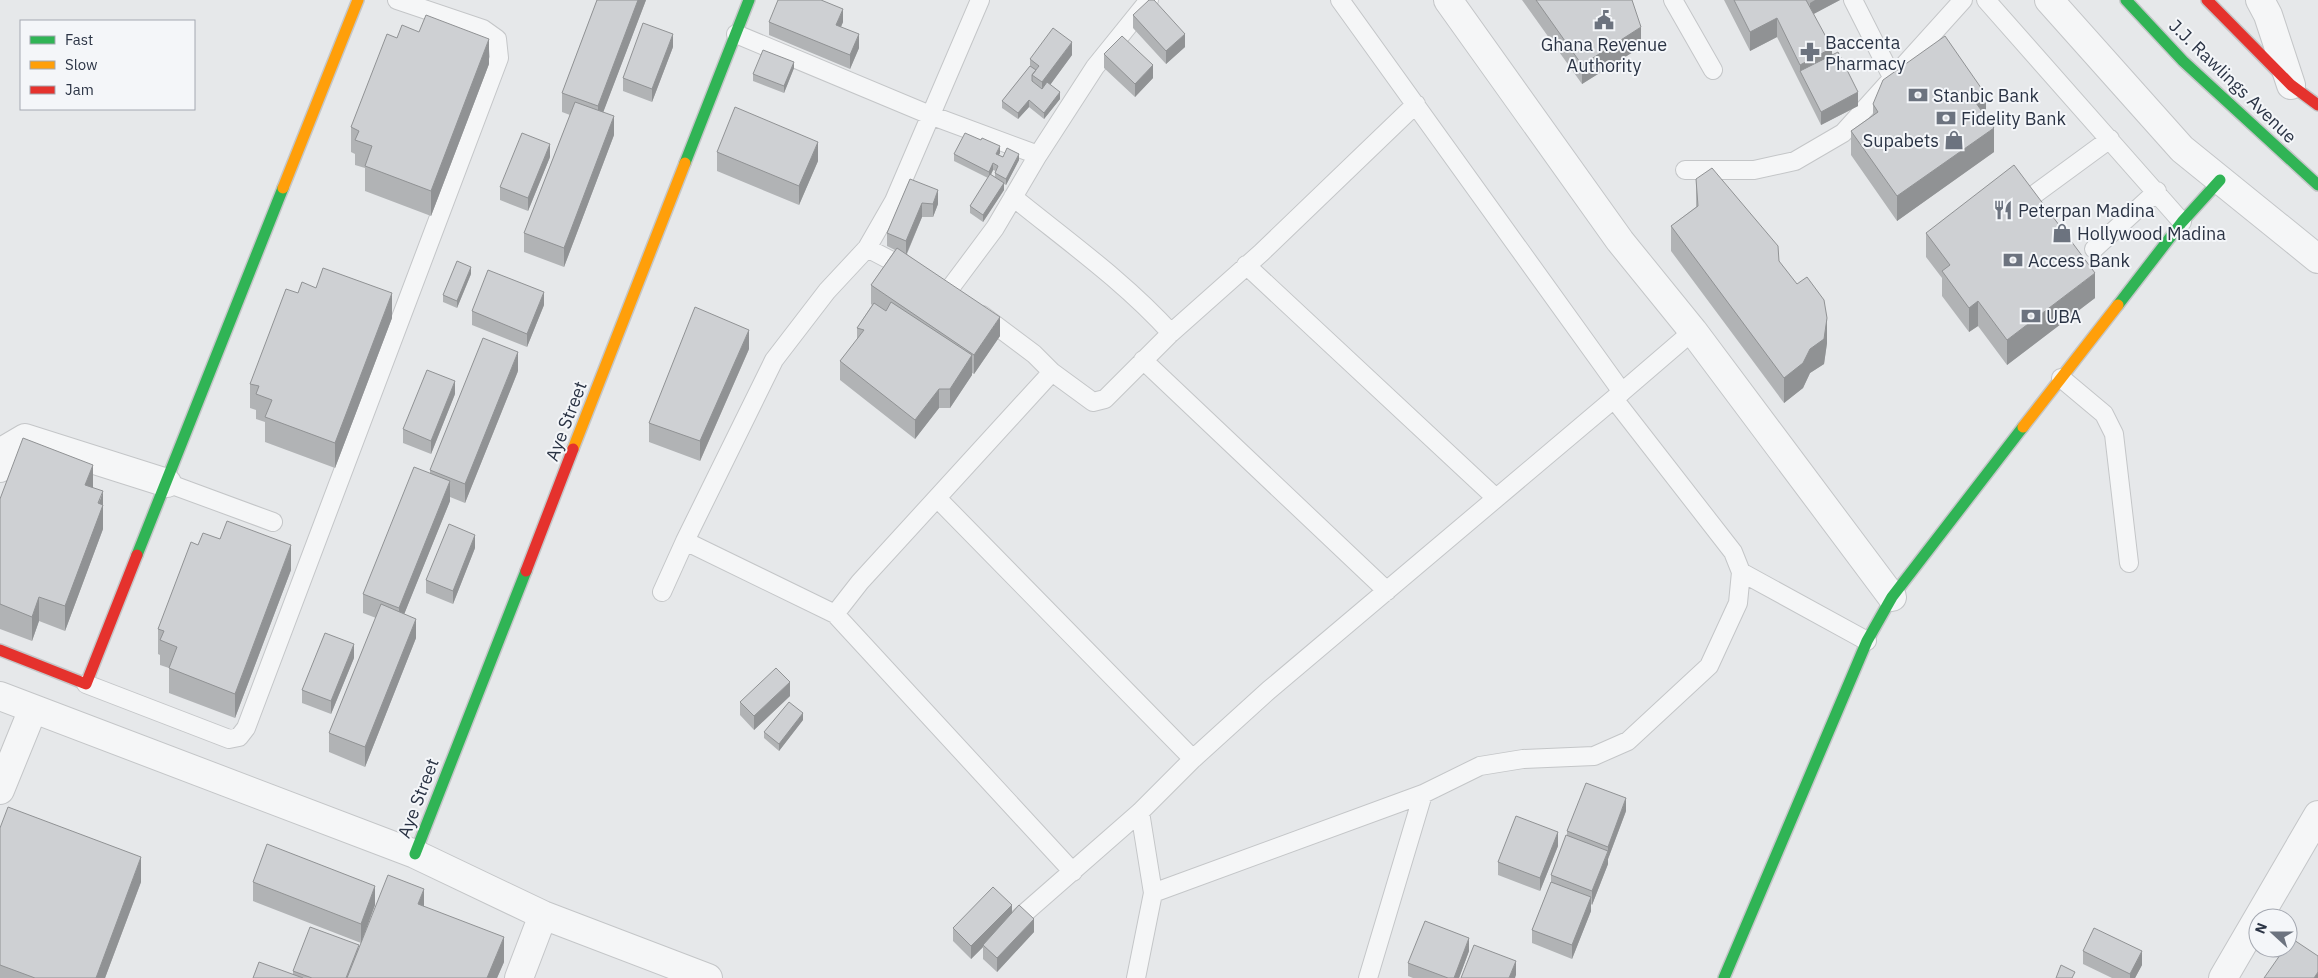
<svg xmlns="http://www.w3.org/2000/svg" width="2318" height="978" viewBox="0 0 2318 978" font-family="'IBM Plex Sans',sans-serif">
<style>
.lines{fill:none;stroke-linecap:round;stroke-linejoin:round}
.lane-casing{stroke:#c4c6c8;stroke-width:20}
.street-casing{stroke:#c4c6c8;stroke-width:30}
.fast-casing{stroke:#c4c6c8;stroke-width:14}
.slow-casing{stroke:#c4c6c8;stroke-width:14}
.jam-casing{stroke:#c4c6c8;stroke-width:14}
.lane{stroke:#f5f6f7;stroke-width:18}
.street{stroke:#f5f6f7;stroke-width:28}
.fast{stroke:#30b455;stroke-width:11}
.slow{stroke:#ff9f0a;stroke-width:11}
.jam{stroke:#e5322d;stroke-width:11}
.wall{fill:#b1b3b5;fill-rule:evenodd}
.shaded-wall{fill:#909294}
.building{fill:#ced0d3;stroke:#909294}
.labels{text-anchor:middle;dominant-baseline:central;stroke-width:4;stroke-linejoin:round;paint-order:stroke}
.poi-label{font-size:18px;fill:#2b3445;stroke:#f4f6f9;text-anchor:start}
.street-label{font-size:18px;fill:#2b3445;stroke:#f4f6f9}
</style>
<rect width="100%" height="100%" fill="#e6e8ea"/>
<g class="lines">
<defs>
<path id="lane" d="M1340 0 1622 392 1693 331
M1673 0 1713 70
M1853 0 1892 77
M1986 0 2182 222
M736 34 930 115 1038 155
M1685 170H1754L1795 161 1843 133 1963 0
M2035 194 2110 139
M1013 197C1066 240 1125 282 1171 333
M867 248 909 270
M2094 249 2157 191
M1246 265 1496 498
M948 291 995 228 1038 155 1095 67 1149 0
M982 315 1034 354 1052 372 860 582 835 614 1073 872
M1143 360 1387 591
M1052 372 1093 402 1105 399 1171 333 1261 253 1416 104
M2061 378 2104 414 2114 434 2129 563
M167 483 273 522
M937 498 1193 759
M685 541 835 614
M1741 572 1867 641
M662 592 685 541 774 360 827 291 867 248 894 201 980 0
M86 684 229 739 239 737 246 728 499 58 497 39 483 29 397 0
M1153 893 1423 794
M1019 918 1140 812 1193 759 1269 690 1622 392
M1136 978 1153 893 1140 812
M1368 978 1423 794 1480 766 1523 759 1594 756 1628 741 1709 666 1738 603 1741 572 1733 552 1614 399"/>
<path id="street" d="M1448 0 1620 241 1693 331 1892 597
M2049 0 2182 149 2318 259
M2260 0 2268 15 2291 85
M0 468 8 448 25 438 167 483
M0 696 415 854 543 915 708 978
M0 790 33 709
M519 978 543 915
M2223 978 2318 815"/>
<path id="fast" d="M2126 0 2183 61 2318 185
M685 163 749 0
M2118 305 2182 222 2220 180
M137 555 283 188
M415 854 526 571
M1724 978 1867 641 1892 597 2023 427"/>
<path id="slow" d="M283 188 358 0
M2023 427 2118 305
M573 449 685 163"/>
<path id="jam" d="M2207 0 2291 85 2318 105
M526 571 573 449
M0 650 86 684 137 555"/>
</defs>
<use href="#lane" class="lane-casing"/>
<use href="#street" class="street-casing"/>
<use href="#fast" class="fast-casing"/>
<use href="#slow" class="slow-casing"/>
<use href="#jam" class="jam-casing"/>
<use href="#lane" class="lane"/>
<use href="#street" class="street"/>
<use href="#fast" class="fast"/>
<use href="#slow" class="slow"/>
<use href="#jam" class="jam"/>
</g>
<path class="wall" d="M597 0H646L603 112 614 135 564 267 524 252V233L570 115 562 112V93Z
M1522 0H1632L1641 47 1582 84Z
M1724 0H1840L1813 14 1858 106 1821 125 1777 37 1750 51Z
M1133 15 1185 47 1166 64 1133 28Z
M769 22H843L841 27 859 48 850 69 769 35Z
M397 38 489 64 431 216 365 191V168L355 165V154L351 152V127Z
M673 47 652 102 623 91V78Z
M1104 54 1153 78 1135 97 1104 68Z
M1072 55 1050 85 1060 99 1044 119 1029 107 1018 119 1002 108V101L1030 66V59Z
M794 68 784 93 753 81V74Z
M1873 104 1986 117 1994 152 1897 221 1851 155V131L1873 115Z
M717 152 818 161 799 205 717 171Z
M1000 153 999 155 1003 157 1019 160 1006 185 1004 184V190L983 222 970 213V206L988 178 954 161V154ZM993 170 996 171 995 173V177L991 175Z
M550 157 528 211 500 200V187Z
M910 179 938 204 933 217H922L907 254 1000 336 974 374 972 373V375L950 408H939L915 439 840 380V361L857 340V328L872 305 871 304V285L895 250 887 246V233Z
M1696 179 1779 261 1827 343 1824 364 1810 373 1803 388 1784 403 1671 251V226L1696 207Z
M1926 233 2095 298 2007 365 1978 326 1969 332 1942 296V278L1926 257Z
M471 274 457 308 443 302V295Z
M298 293 392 318 335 468 265 442V422L256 419V410L250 408V384Z
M544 305 527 347 472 325V311Z
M749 349 700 461 649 442V423Z
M518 371 465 503 450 497V501L404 614 416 638 365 767 329 752V733L376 618 363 613V594L430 474V470Z
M455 394 431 454 403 443V429Z
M93 488 103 504V529L65 631 39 621 32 641 0 629V499Z
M198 545 291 570 235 718 169 693V668L160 665V655L158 654V629Z
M475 548 453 604 426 593V580Z
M354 658 331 714 302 703V690Z
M790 696 754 730 740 715V702Z
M803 720 779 751 764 738V732Z
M1626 811 1608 859V864L1592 905 1591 904V911L1572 959 1532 943V930L1551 882V875L1567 835V831Z
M0 828 141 882 105 978H0Z
M1558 846 1540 891 1498 875V862Z
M253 882 375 905 361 943 253 901Z
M424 906 504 962 497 978H253L293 974V971L359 948Z
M1012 914 1034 932 997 972 983 959V947L971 959 953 941V928Z
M1469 951 1459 978H1413L1408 976V963Z
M2083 951 2142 965 2135 978H2112L2083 964Z"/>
<path class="shaded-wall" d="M638 0H646L598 126V106Z
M1815 0H1840L1810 16V3Z
M843 9V22L836 38V25Z
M1777 18V37L1750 51V32Z
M1641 27V47L1582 84V65Z
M673 34V47L652 102V89Z
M859 34V48L850 69V55Z
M1185 34V47L1166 64V51Z
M489 39V64L431 216V191Z
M1072 42V55L1042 96V82Z
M1832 48V68L1800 71V65Z
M794 62V68L784 93V86Z
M1153 65V78L1135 97V84Z
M1060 92V99L1044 119V113Z
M1858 92V106L1821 125V112Z
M1986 95V119L1976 103Z
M1029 100V107L1018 119V113Z
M614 116V135L564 267V248Z
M1994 128V152L1897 221V196Z
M818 142V161L799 205V186Z
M550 144V157L528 211V198Z
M1000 146V153L996 160V154Z
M1019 154V160L1006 185V179Z
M993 163V170L989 178V172Z
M1004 183V190L983 222V215Z
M938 190V204L933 217V204Z
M922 203V217L906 255V241Z
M471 267V274L457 308V301Z
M2095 273V298L2007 365V340Z
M544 292V305L527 347V334Z
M392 293V318L335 468V443Z
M1978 301V326L1969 332V308Z
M1000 317V336L974 374V355Z
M1827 318V343L1824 364 1810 373 1803 388 1784 403V378L1810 349Z
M749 330V349L700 461V441Z
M518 352V371L465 503V484Z
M972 355V375L950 408V389Z
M455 381V394L431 454V441Z
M939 389V408L915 439V420Z
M93 465V490L85 485Z
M450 481V501L399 627V608Z
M103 491V529L65 631V606Z
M475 535V548L453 604V591Z
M291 545V570L235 718V694Z
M39 597V621L32 641V617Z
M416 619V638L365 767V747Z
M354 644V658L331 714V701Z
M790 682V696L754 730V716Z
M803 713V720L779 751V744Z
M1626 798V811L1608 859V864L1592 905V891L1608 852V847Z
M1558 832V846L1540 891V878Z
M141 857V882L105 978H96Z
M375 886V905L361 943V924Z
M424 889V914L418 904Z
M1591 897V911L1572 959V945Z
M1012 905V918L983 945V947L971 959V946Z
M1034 919V932L997 972V958Z
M504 937V962L497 978H487Z
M1469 938V951L1459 978H1454Z
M2142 951V965L2135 978H2130V974Z
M1516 961V975L1515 978H1509Z
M2318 972V978H2314Z"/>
<path class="building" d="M597 0H638L598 106 562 93Z
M778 0H821L843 9 836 25 859 34 850 55 769 22Z
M1149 0H1154L1185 34 1166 51 1133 15Z
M1536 0H1632L1641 27 1582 65Z
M1734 0H1806L1832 48 1800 65 1777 18 1750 32Z
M426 15 489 39 431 191 365 166 372 146 355 140 359 131 351 127 387 34 397 38 402 25 419 32Z
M643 23 673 34 652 89 623 78Z
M1053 28 1072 42 1042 82 1032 75 1039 66 1030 59Z
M1122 36 1153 65 1135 84 1104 54Z
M1945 36 1986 95 1976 103 1994 128 1897 196 1851 131 1878 112 1873 104 1883 80Z
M763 50 794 62 784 86 753 74Z
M1838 52 1858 92 1821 112 1800 71Z
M1030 66 1036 70 1032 75V81L1042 89 1047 82 1060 92 1044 113 1029 100 1018 113 1002 101Z
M575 102 614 116 564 248 524 233Z
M735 107 818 142 799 186 717 152Z
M522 133 550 144 528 198 500 187Z
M965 133 981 140 982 138 1000 146 996 154 1003 157 1007 148 1019 154 1006 179 995 173 998 166 993 163 989 172 954 154Z
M2014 165 2095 273 2007 340 1978 301 1969 308 1942 271 1950 265 1926 233Z
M1712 168 1778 246 1779 261 1797 284 1807 277 1824 300 1827 318 1824 339 1810 349 1803 363 1784 378 1671 226 1698 206 1696 179Z
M990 174 1004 183 983 215 970 206Z
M910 179 938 190 933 204 922 203 906 241 887 233Z
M897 248 1000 317 974 355 871 285Z
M457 261 471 267 457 301 443 295Z
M323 268 392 293 335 443 265 417 272 400 256 394 259 386 250 384 286 289 298 293 302 282 316 288Z
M488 270 544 292 527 334 472 311Z
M891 302 972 355 950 389H939L915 420 840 361 864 330 857 328 874 303 886 311Z
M695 307 749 330 700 441 649 423Z
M483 338 518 352 465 484 430 470Z
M427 370 455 381 431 441 403 429Z
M23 438 93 465 85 485 103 491 98 503 103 505 65 606 39 597 32 617 0 604V499Z
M414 467 450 481 399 608 363 594Z
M227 521 291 545 235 694 169 668 177 647 160 640 164 631 158 629 191 542 198 545 203 533 220 539Z
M449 524 475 535 453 591 426 580Z
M381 604 416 619 365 747 329 733Z
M325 633 354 644 331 701 302 690Z
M776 668 790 682 754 716 740 702Z
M789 702 803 713 779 744 764 732Z
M1586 783 1626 798 1608 847 1567 831Z
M8 807 141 857 96 978H35L0 965V828Z
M1516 816 1558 832 1540 878 1498 862Z
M1566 835 1608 851 1592 891 1551 875Z
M267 844 375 886 361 924 253 882Z
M388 875 424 889 418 904 504 937 487 978H347Z
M1551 882 1591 897 1572 945 1532 930Z
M993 887 1012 905 971 946 953 928Z
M1019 905 1034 919 997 958 983 945Z
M1425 921 1469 938 1454 978H1448L1408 963Z
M310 927 359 945 346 978H312L293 971Z
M2094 928 2142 951 2130 974 2083 951Z
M2291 938 2318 956V972L2314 978H2264L2285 948H2288V943Z
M1474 945 1516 961 1509 978H1461Z
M259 962 303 978H253Z
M2061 965 2075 972 2072 978H2056Z"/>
<defs>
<symbol id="civic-bare" viewBox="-9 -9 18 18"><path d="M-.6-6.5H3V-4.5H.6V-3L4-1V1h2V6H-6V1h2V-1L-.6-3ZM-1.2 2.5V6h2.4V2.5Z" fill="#6c737f" stroke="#f4f6f9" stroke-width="2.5" paint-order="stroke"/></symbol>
<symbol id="pharmacy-bare" viewBox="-9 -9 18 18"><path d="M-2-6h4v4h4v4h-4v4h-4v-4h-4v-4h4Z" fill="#6c737f" stroke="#f4f6f9" stroke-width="2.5" paint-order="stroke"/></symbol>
<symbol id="bank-bare" viewBox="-9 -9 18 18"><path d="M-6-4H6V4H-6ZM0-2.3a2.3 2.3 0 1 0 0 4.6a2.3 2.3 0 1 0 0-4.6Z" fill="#6c737f" stroke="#f4f6f9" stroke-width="2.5" paint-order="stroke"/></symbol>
<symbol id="shop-bare" viewBox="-9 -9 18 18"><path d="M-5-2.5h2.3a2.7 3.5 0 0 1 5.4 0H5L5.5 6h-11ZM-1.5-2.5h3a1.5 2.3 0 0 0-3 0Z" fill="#6c737f" stroke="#f4f6f9" stroke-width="2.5" paint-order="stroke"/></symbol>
<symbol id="restaurant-bare" viewBox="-9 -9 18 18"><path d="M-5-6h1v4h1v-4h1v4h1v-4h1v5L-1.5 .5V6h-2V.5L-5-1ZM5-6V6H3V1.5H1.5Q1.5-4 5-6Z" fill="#6c737f" stroke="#f4f6f9" stroke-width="2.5" paint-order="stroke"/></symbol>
</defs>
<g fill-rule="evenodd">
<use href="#civic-bare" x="1590" y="6" width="28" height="28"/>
<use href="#pharmacy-bare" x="1796" y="38" width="28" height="28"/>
<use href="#bank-bare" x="1904" y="81" width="28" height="28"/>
<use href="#bank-bare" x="1932" y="104" width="28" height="28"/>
<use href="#shop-bare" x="1940" y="126" width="28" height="28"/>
<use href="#restaurant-bare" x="1989" y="196" width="28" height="28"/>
<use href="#shop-bare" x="2048" y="219" width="28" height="28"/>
<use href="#bank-bare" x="1999" y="246" width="28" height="28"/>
<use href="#bank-bare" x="2017" y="302" width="28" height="28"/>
</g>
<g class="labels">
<g class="poi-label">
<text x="1825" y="42">Baccenta<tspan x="1825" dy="21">Pharmacy</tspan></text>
<text x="1604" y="44" text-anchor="middle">Ghana Revenue<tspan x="1604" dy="21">Authority</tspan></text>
<text x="1933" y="95">Stanbic Bank</text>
<text x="1961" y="118">Fidelity Bank</text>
<text x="1939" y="140" text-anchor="end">Supabets</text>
<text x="2018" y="210">Peterpan Madina</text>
<text x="2077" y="233">Hollywood Madina</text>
<text x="2028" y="260">Access Bank</text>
<text x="2046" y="316">UBA</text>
</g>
<g class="street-label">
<text transform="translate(2233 81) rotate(44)">J.J. Rawlings Avenue</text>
<text transform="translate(566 421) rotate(-69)">Aye Street</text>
<text transform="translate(418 798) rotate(-69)">Aye Street</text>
</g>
</g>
<rect x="20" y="20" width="175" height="90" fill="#f4f6f9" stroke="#a4a8b1"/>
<rect x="30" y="36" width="25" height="8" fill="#30b455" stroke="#a4a8b1"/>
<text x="65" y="45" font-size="15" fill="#2b3445">Fast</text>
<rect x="30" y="61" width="25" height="8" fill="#ff9f0a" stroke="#a4a8b1"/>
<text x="65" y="70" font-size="15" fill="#2b3445">Slow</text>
<rect x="30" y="86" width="25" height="8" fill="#e5322d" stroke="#a4a8b1"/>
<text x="65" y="95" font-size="15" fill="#2b3445">Jam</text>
<g transform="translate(2273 933) rotate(291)"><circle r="24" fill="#f4f6f9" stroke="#a4a8b1"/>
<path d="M0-4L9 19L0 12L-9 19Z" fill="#6c737f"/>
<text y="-8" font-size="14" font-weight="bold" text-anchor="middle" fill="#2b3445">N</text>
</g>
</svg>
